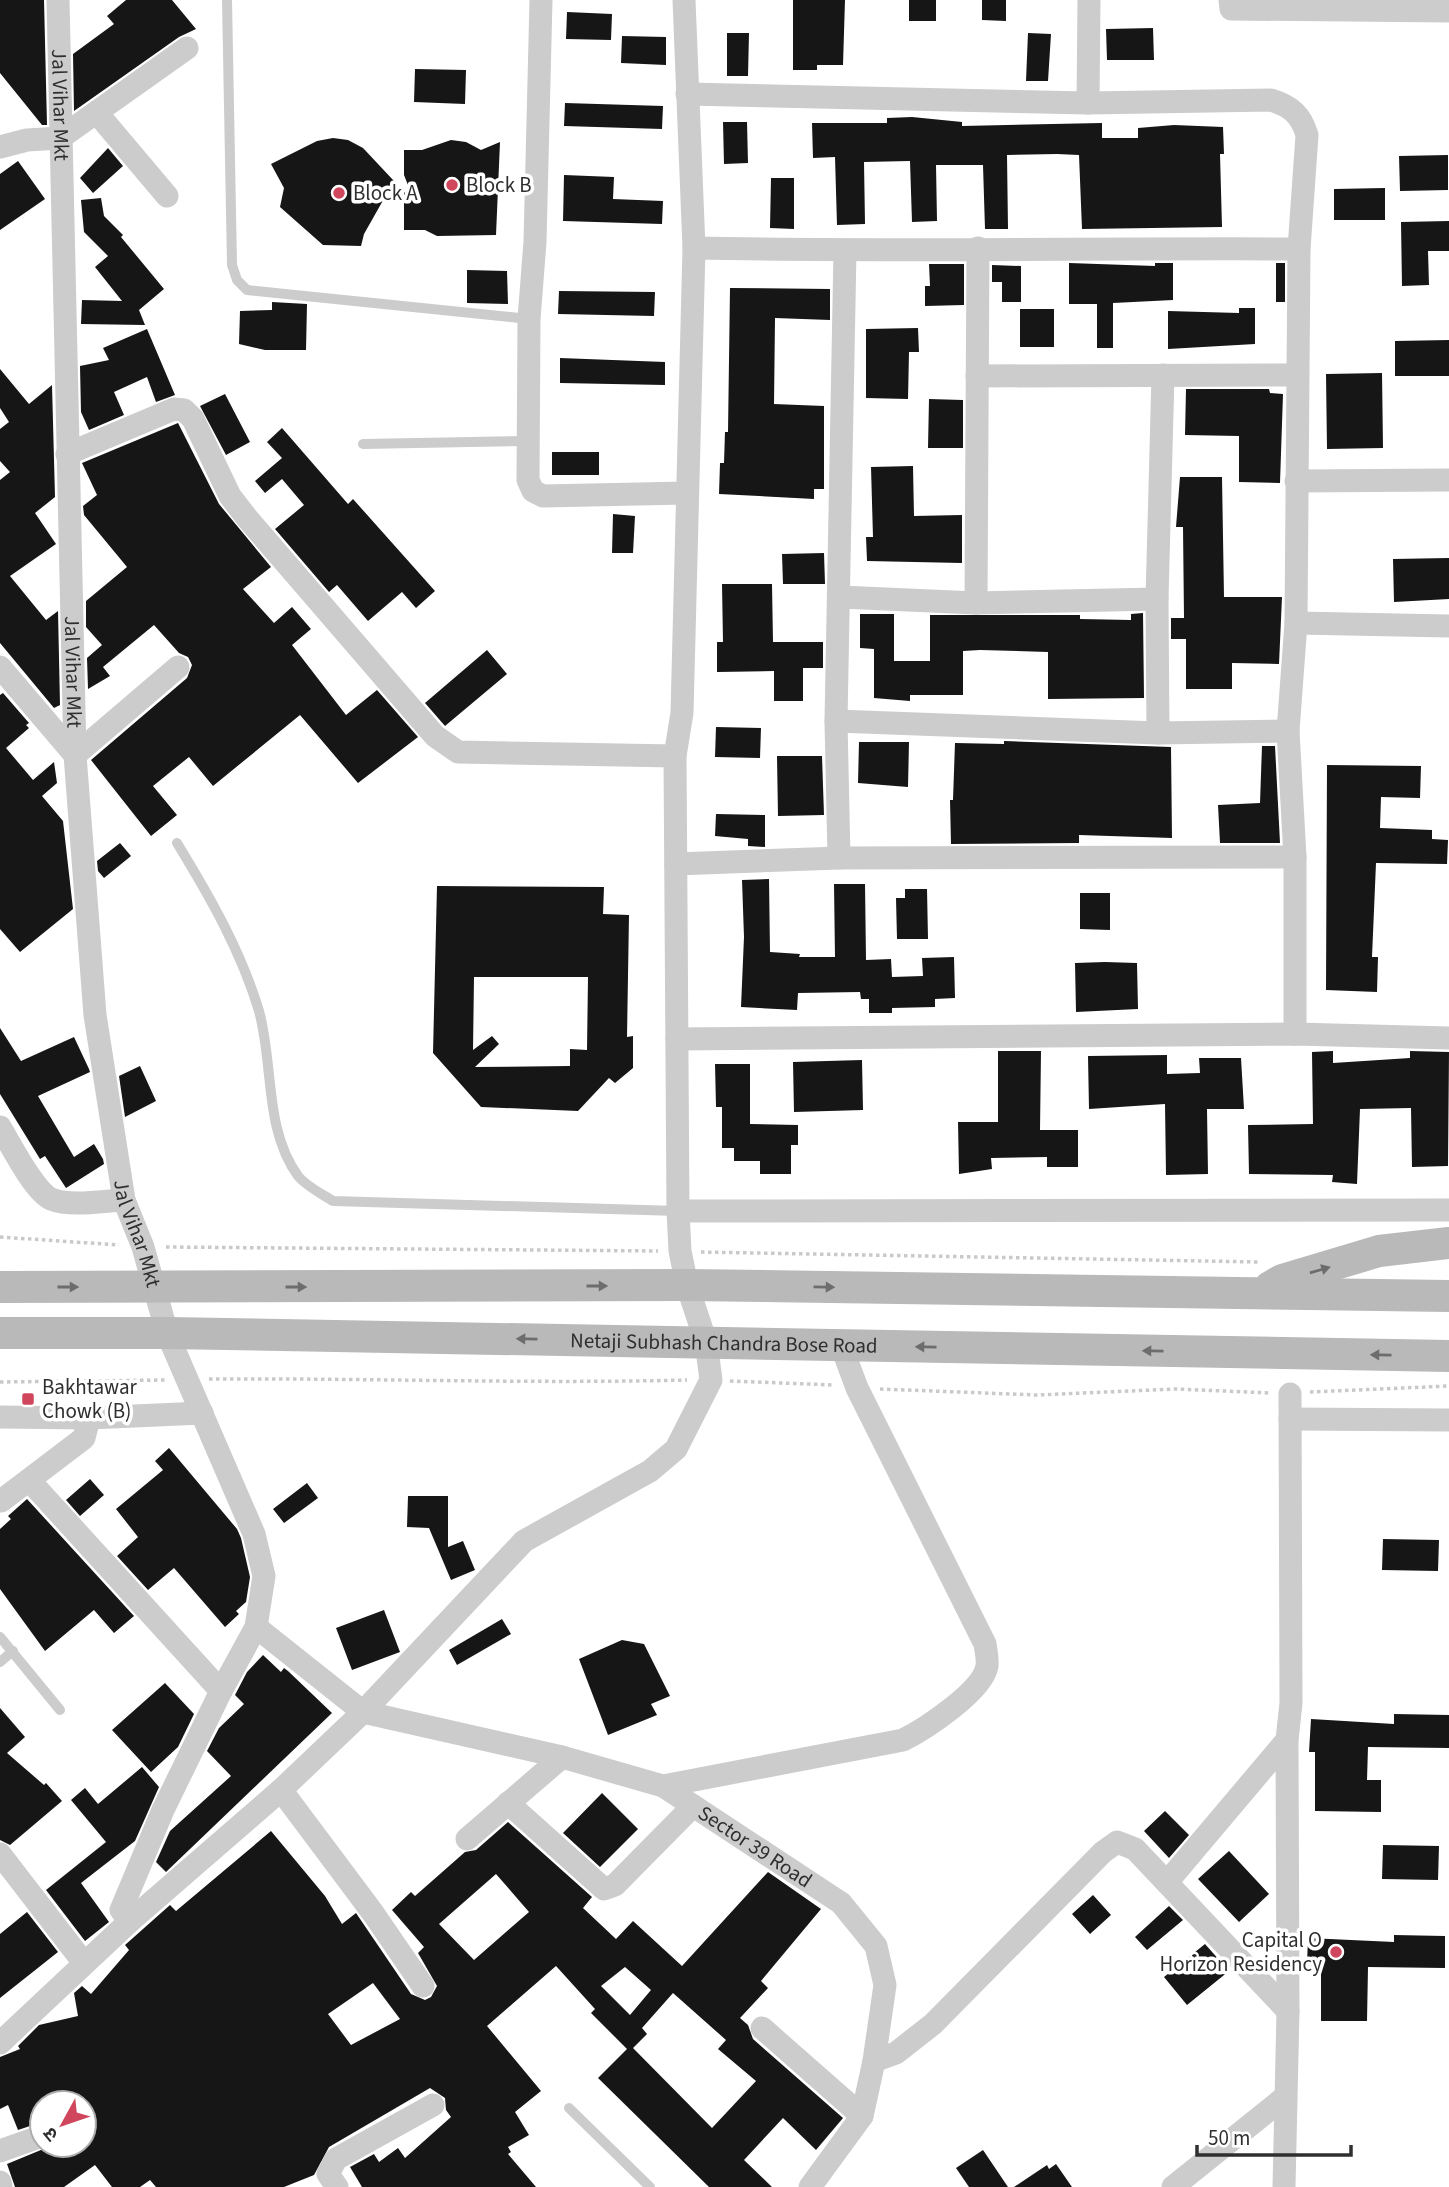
<svg xmlns="http://www.w3.org/2000/svg" width="1449" height="2187" viewBox="0 0 1449 2187" font-family="'Source Sans 3','Noto Sans Devanagari',sans-serif">
<style>
.building{fill:#161616;fill-rule:evenodd}
.lines{fill:none;stroke-linecap:round;stroke-linejoin:round}
.path{stroke:#c9c9c9;stroke-width:3.5;stroke-dasharray:3.5 3.5;stroke-linecap:butt}
.service{stroke:#ccc;stroke-width:10}
.minor{stroke:#ccc;stroke-width:23}
.secondary{stroke:#b9b9b9;stroke-width:32}
.oneway{fill:#6d6d6d}
.poi-dot{fill:#d0475d;stroke:#fff;stroke-width:2.5}
.labels{text-anchor:middle;dominant-baseline:central;stroke-width:7;stroke-linejoin:round;paint-order:stroke}
.street-label{font-size:21px;fill:#2f2f2f;stroke:#fff}
.poi-label{font-size:21px;fill:#2f2f2f;stroke:#fff;text-anchor:start}
</style>
<rect width="100%" height="100%" fill="#fff"/>
<path class="building" d="M0 0H44L47 125H42L0 73Z
M126 0H172L196 29 179 37 74 111 73 54 114 24 107 16Z
M793 0H845L843 65H817V70H793Z
M909 0H936V21H909Z
M982 0H1006V21L982 20Z
M567 12 612 14 611 40 566 39Z
M1153 28 1154 60H1107L1106 29Z
M727 33H749L748 76H727Z
M1028 33 1051 34 1048 81H1026Z
M622 36 666 37V65L621 63Z
M415 69 466 70 465 104 414 102Z
M565 103 663 106 662 129 564 126Z
M912 117 962 122V126L1102 123V138H1138V128L1174 125 1223 127 1224 154H1220L1222 227 1082 229 1079 155 1057 154 1007 155 1008 229H985L983 165H936L937 221 912 222 910 161 864 162 865 224 837 225 835 157 813 158 812 123H887V118Z
M723 122H747L748 163 724 164Z
M333 138 348 140 363 148 394 181 364 234 361 246 323 245 280 207 284 188 271 164 317 141Z
M451 140 466 142 481 150 500 142 496 235 437 236 425 230H404V192L415 203 404 175V150H422Z
M108 148 123 166 93 193 80 178Z
M1448 155V190L1400 191 1399 156Z
M18 161 45 199 0 230V174Z
M564 175 614 177 613 199 663 201 662 224 563 221Z
M771 178H794V229L770 228Z
M1385 188V220H1334V189Z
M101 198 104 216 123 235 121 237 164 289 139 310 145 325 81 324 82 300 122 301 95 267 108 256 84 232 81 200Z
M1449 221V251H1428L1429 285 1402 286 1401 222Z
M1069 263 1155 266V263H1173V300L1113 303V348H1097V304H1069Z
M1276 263H1285V302H1276Z
M929 264H964V305L925 306V286H930Z
M992 265 1021 266V302H1002V282H992Z
M467 270 507 271 508 304 467 303Z
M730 288 830 289V320L775 318 774 404 824 406V489H814V499L719 494 720 463H724L725 432H728Z
M559 291 655 292 654 316 558 314Z
M272 302 307 304 306 350H265L239 344 240 311 272 310Z
M1239 308H1255V344L1168 349V311L1239 313Z
M1020 309H1054V347H1020Z
M918 328 919 352H909L908 399 866 398V329Z
M147 329 175 395 156 402 147 377 114 392 124 415 89 430 81 412 80 366 109 360 103 348Z
M1449 340V376H1395V341Z
M560 358 665 362V385L560 383Z
M0 369 29 404 52 385 55 497 35 513 56 544 10 576 46 620 58 611 60 705 54 708 0 643V480L10 472 0 461V429L9 422 0 408Z
M1382 373 1383 448 1327 449 1326 374Z
M1186 389H1269L1270 393 1283 394 1280 483 1239 482V436L1185 435Z
M225 394 250 442 226 455 200 406Z
M929 399 963 400V448H928Z
M178 423 219 504 271 567 243 589 274 623 292 607 311 629 292 645 346 715 377 690 418 737 358 783 300 715 213 786 189 757 153 786 177 815 151 836 91 760 187 678 192 665 188 657 179 653 154 625 103 667 110 676 88 689 87 658 102 645 86 627V601L127 567 84 515 83 506 97 495 82 463Z
M282 428 348 504 353 499 435 591 416 608 402 592 368 621 337 585 329 592 275 529 304 505 282 479 265 493 255 481 282 458 267 442Z
M552 452H599V475H552Z
M913 466 914 516 962 515V563L867 561 866 537H873L871 467Z
M1180 477H1222L1224 597H1282L1279 664 1232 663V689H1186V639H1171V618H1184L1183 527H1176Z
M613 514 635 516 633 553H612Z
M824 553 825 584H783L782 554Z
M1449 558V599L1394 602 1393 559Z
M722 584H772L773 642H823V668H803V701H774V671L717 672V642H723Z
M1143 613 1144 698 1048 699V652L980 650 963 651V695H910V701L874 698V649L860 648V614H894V661H930V615H1080V619L1131 620V614Z
M487 650 507 674 445 726 425 703Z
M3 693 29 723 26 725 29 728 6 748 33 780 54 762 57 783 42 796 63 821 73 909 20 952 0 929V695Z
M716 727 761 728 760 758 715 757Z
M1004 741 1171 747 1172 838 1079 835V843L951 844 950 800H953L955 743 1004 744Z
M859 742H909L908 787 858 783Z
M1262 746H1275L1280 843H1220L1218 805 1260 803Z
M777 756H822L824 815 778 816Z
M1327 765 1421 766 1420 798 1381 797 1380 828 1432 830V839L1448 840 1447 864 1376 863 1372 957H1378L1377 992 1326 990Z
M716 814 765 815V847L748 846V839L715 836Z
M120 843 131 856 104 878 98 871 97 861Z
M769 879 770 952 800 954 799 957H835L834 884H865L866 960 891 959 892 977 923 976 922 958 954 957 955 998 935 999V1007L892 1008V1013H869V999H861L860 992 798 993 797 1010 741 1007 744 937 742 880Z
M437 886 604 887 603 914 629 915 627 1037 633 1036V1068L615 1083 609 1078 578 1111 481 1107 433 1053ZM474 977H588L587 1050 570 1049V1066L475 1067 499 1044 492 1036 473 1050Z
M905 889H927L928 939H897L896 898H905Z
M1080 893H1110V930L1080 929Z
M1105 962 1137 963 1138 1009 1076 1012 1075 963Z
M0 1028 21 1061 74 1037 89 1069 90 1072 38 1096 74 1157 94 1144 103 1159 104 1164 66 1188 45 1156 40 1159 0 1094Z
M998 1051H1041L1040 1130H1078V1167H1047V1157L991 1158 992 1169 959 1174 958 1122H998Z
M1333 1051V1063L1410 1058V1051L1449 1052 1448 1166 1412 1167 1411 1108 1360 1109 1357 1184 1332 1182 1333 1175 1249 1174 1248 1125 1313 1124 1312 1052Z
M1167 1055V1074L1200 1073 1199 1058H1241L1244 1109H1207L1208 1174 1166 1175 1165 1104 1089 1109 1088 1056Z
M862 1060 863 1110 794 1112 793 1062Z
M715 1064H750V1124L798 1125V1145H791V1174H760V1161H734V1148H722V1107H716Z
M140 1066 156 1101 125 1117 119 1076Z
M169 1448 237 1529 241 1538 250 1577 246 1602 236 1611 239 1614 225 1627 174 1568 148 1590 117 1556 138 1537 116 1509 163 1470 155 1461Z
M90 1479 104 1495 80 1516 66 1500Z
M307 1483 318 1498 284 1523 273 1509Z
M408 1496H448V1547L463 1541 475 1570 451 1580 429 1528 407 1527Z
M27 1499 134 1616 114 1633 94 1610 45 1651 0 1589V1529L11 1519 8 1516Z
M1383 1539 1439 1540 1438 1571 1382 1570Z
M384 1610 400 1652 352 1670 336 1628Z
M502 1619 511 1634 457 1665 449 1650Z
M622 1640 644 1644 670 1696 651 1704 657 1715 608 1735 579 1659Z
M263 1655 281 1672 284 1668 288 1671 332 1713 166 1872 156 1862 170 1831 231 1776 207 1751 219 1728 244 1704 235 1695 247 1672Z
M165 1683 194 1714 178 1747 151 1772 112 1730Z
M0 1708 25 1737 7 1753 44 1785 46 1783 62 1801 10 1845 0 1840Z
M1394 1714 1449 1715V1748L1368 1747 1367 1780H1381V1812L1315 1811V1752H1309L1311 1719 1394 1724Z
M142 1767 159 1787 135 1841 81 1883 109 1922 85 1941 46 1890 106 1842 71 1800 85 1788 98 1804Z
M602 1793 638 1829 600 1867 563 1833Z
M1165 1811 1189 1835 1169 1858 1144 1831Z
M508 1822 592 1897 583 1908 616 1939 633 1921 682 1966 768 1872 821 1909 761 1981 768 1988 740 2018 748 2025 753 2039 843 2118 816 2150 783 2118 744 2160 772 2187H709L598 2078 627 2049 591 2013 595 2009 556 1966 487 2026 541 2091 515 2112 529 2135 508 2147 511 2152 508 2154 536 2187H362L350 2167 374 2154 379 2162 398 2148 405 2158 451 2117 446 2110 445 2098 430 2088 329 2147 314 2175 284 2187H156L150 2180 140 2187H112L95 2165 64 2187H15L7 2164 53 2145H84V2103H42V2122L18 2130 8 2105 0 2109V2057L20 2049 18 2046 39 2025 78 2016 74 1993 82 1986 91 1994 129 1950 125 1945 170 1905 176 1911 271 1831 325 1896 342 1924 356 1913 411 1994 425 2000 431 1997 437 1986 418 1953 424 1947 392 1910 411 1892 415 1896 465 1852 476 1850ZM496 1874 529 1912 474 1960 439 1924ZM625 1967 651 1990 630 2015 601 1986ZM373 1983 400 2019 351 2045 328 2014ZM673 1993 726 2040 718 2049 756 2081 712 2128 633 2048 647 2034 642 2028Z
M1383 1845 1439 1846 1438 1880 1382 1879Z
M1229 1851 1269 1894 1239 1922 1198 1879Z
M1093 1895 1111 1915 1090 1934 1072 1914Z
M1169 1906 1183 1920 1147 1950 1135 1937Z
M27 1912 58 1952 0 1998V1934Z
M1394 1935 1445 1936V1968L1368 1967 1367 2021H1321V1965L1307 1964 1308 1938 1394 1942Z
M1205 1944 1229 1971 1187 2005 1164 1977Z
M983 2150 1008 2187H969L956 2168Z
M1056 2164 1072 2187H1014L1047 2165 1049 2169Z"/>
<g class="lines">
<path class="path" d="M0 1237 119 1245
M166 1247 658 1251
M701 1252 1260 1262
M209 1379C368 1378 528 1384 687 1380
M730 1381 834 1385
M0 1382 166 1380
M880 1389 1037 1395 1176 1389 1271 1393
M1310 1392 1449 1386"/>
<path class="service" d="M227 0 232 265 237 280 247 290 529 319
M363 444 526 441
M177 843C210 897 241 951 259 1011 274 1066 264 1129 298 1176 306 1186 322 1194 333 1201L678 1211
M0 1637 60 1710
M0 1662 13 1651
M569 2108 650 2187"/>
<g class="minor">
<path id="s1" d="M58 0 75 755 95 1015 124 1200 143 1247 167 1333 254 1534 264 1576 256 1627 221 1691 163 1810 121 1910 130 1921"/>
<path d="M541 0 535 242 529 319 528 480 533 491 543 496 686 493"/>
<path d="M1230 0 1231 9 1449 11"/>
<path d="M687 94 1088 103 1271 100C1291 106 1301 115 1307 135L1299 249 1296 623 1288 731 1295 857V1034"/>
<path d="M1088 103 1089 0"/>
<path d="M97 113 167 196"/>
<path d="M0 147 27 140 60 138 187 48"/>
<path d="M694 248C895 252 1097 248 1299 249"/>
<path d="M977 376 1296 375"/>
<path d="M67 454 174 409 184 410 193 419 230 496 247 518 435 736 458 752 675 756"/>
<path d="M1296 481 1449 480"/>
<path d="M840 597 976 603 1157 599"/>
<path d="M976 603 978 248"/>
<path d="M1296 623 1449 626"/>
<path d="M0 667 75 755 178 667"/>
<path d="M836 721 1158 733 1288 731"/>
<path d="M1158 733 1157 599 1163 375"/>
<path d="M839 858 836 721 845 251"/>
<path d="M676 864 839 858 1295 857"/>
<path d="M677 1039 1295 1034 1449 1038"/>
<path d="M0 1127C11 1145 33 1190 51 1199 71 1207 103 1201 124 1200"/>
<path d="M678 1211 1449 1210"/>
<path d="M0 1417 89 1418 202 1413"/>
<path d="M1290 1419 1449 1420"/>
<path d="M29 1480 221 1691"/>
<path d="M1 1501 84 1438 89 1418"/>
<path id="s2" d="M256 1627 363 1712 562 1757 663 1786 841 1903 876 1946 885 1985 874 2061 862 2116 810 2187"/>
<path d="M663 1786 903 1740C925 1729 983 1691 987 1666 988 1659 986 1651 985 1644L857 1388 841 1345"/>
<path d="M281 1790 373 1913 423 1986"/>
<path d="M508 1803 604 1889 615 1885 693 1806"/>
<path d="M467 1839 562 1757"/>
<path d="M0 1854 84 1963"/>
<path d="M1168 1881 1287 1740"/>
<path d="M762 2028 862 2116"/>
<path d="M0 2043 130 1921 281 1790 363 1712 524 1541 650 1471 676 1449 711 1380 706 1342 687 1285 680 1251 678 1211 675 756 682 713 694 248 684 0"/>
<path d="M874 2061 896 2053 933 2024 1103 1852 1117 1842 1135 1849 1288 2011"/>
<path d="M0 2151 42 2136"/>
<path d="M0 2182 1 2187"/>
<path d="M337 2187 328 2174 336 2159 433 2105"/>
<path d="M1173 2187 1285 2097"/>
<path d="M1284 2187 1288 2011 1287 1740 1291 1703 1290 1394"/>
</g>
<g class="secondary">
<path d="M0 1287 687 1285 1449 1296"/>
<path d="M1270 1287 1282 1280 1379 1251 1449 1243"/>
<path id="s3" d="M0 1333H167L1449 1356"/>
</g>
</g>
<defs><path id="oneway-solid" d="M-6-.8H1V-3.2L6.5 0L1 3.2V.8H-6Z" transform="scale(1.75)"/></defs>
<g class="oneway">
<use href="#oneway-solid" transform="translate(1320 1270) rotate(-16)"/>
<use href="#oneway-solid" transform="translate(597 1286)"/>
<use href="#oneway-solid" transform="translate(68 1287)"/>
<use href="#oneway-solid" transform="translate(296 1287)"/>
<use href="#oneway-solid" transform="translate(824 1287) rotate(1)"/>
<use href="#oneway-solid" transform="translate(527 1339) rotate(-179)"/>
<use href="#oneway-solid" transform="translate(926 1347) rotate(-179)"/>
<use href="#oneway-solid" transform="translate(1153 1351) rotate(-179)"/>
<use href="#oneway-solid" transform="translate(1381 1355) rotate(-179)"/>
</g>
<g class="poi-dot">
<circle cx="452" cy="185" r="7"/>
<circle cx="339" cy="193" r="7"/>
<rect x="21" y="1392" width="14" height="14" rx="3.5"/>
<circle cx="1336" cy="1952" r="7"/>
</g>
<g class="labels">
<g class="street-label">
<text stroke="none"><textPath href="#s1" startOffset="105">Jal Vihar Mkt</textPath></text>
<text stroke="none"><textPath href="#s1" startOffset="672">Jal Vihar Mkt</textPath></text>
<text stroke="none"><textPath href="#s1" startOffset="1239">Jal Vihar Mkt</textPath></text>
<text stroke="none"><textPath href="#s3" startOffset="724">Netaji Subhash Chandra Bose Road</textPath></text>
<text stroke="none"><textPath href="#s2" startOffset="556">Sector 39 Road</textPath></text>
</g>
<g class="poi-label">
<text x="466" y="185">Block B</text>
<text x="353" y="193">Block A</text>
<text x="42" y="1387">Bakhtawar<tspan x="42" dy="24">Chowk (B)</tspan></text>
<text x="1322" y="1940" text-anchor="end">Capital O<tspan x="1322" dy="24">Horizon Residency</tspan></text>
</g>
</g>
<g transform="translate(63 2124) rotate(230)"><circle r="33" fill="#ffffff" stroke="#acacac" stroke-width="2"/>
<path d="M0-5L12 26L0 18L-12 26Z" fill="#d0475d"/>
<text y="-10" font-size="19" font-weight="bold" text-anchor="middle" fill="#2f2f2f">उ</text>
</g>
<path d="M1197 2145v10h154v-10" fill="none" stroke="#2f2f2f" stroke-width="3.5"/>
<text x="1208" y="2145" font-size="21" fill="#2f2f2f" stroke="#ffffff" stroke-width="5" paint-order="stroke">50 m</text>
</svg>
